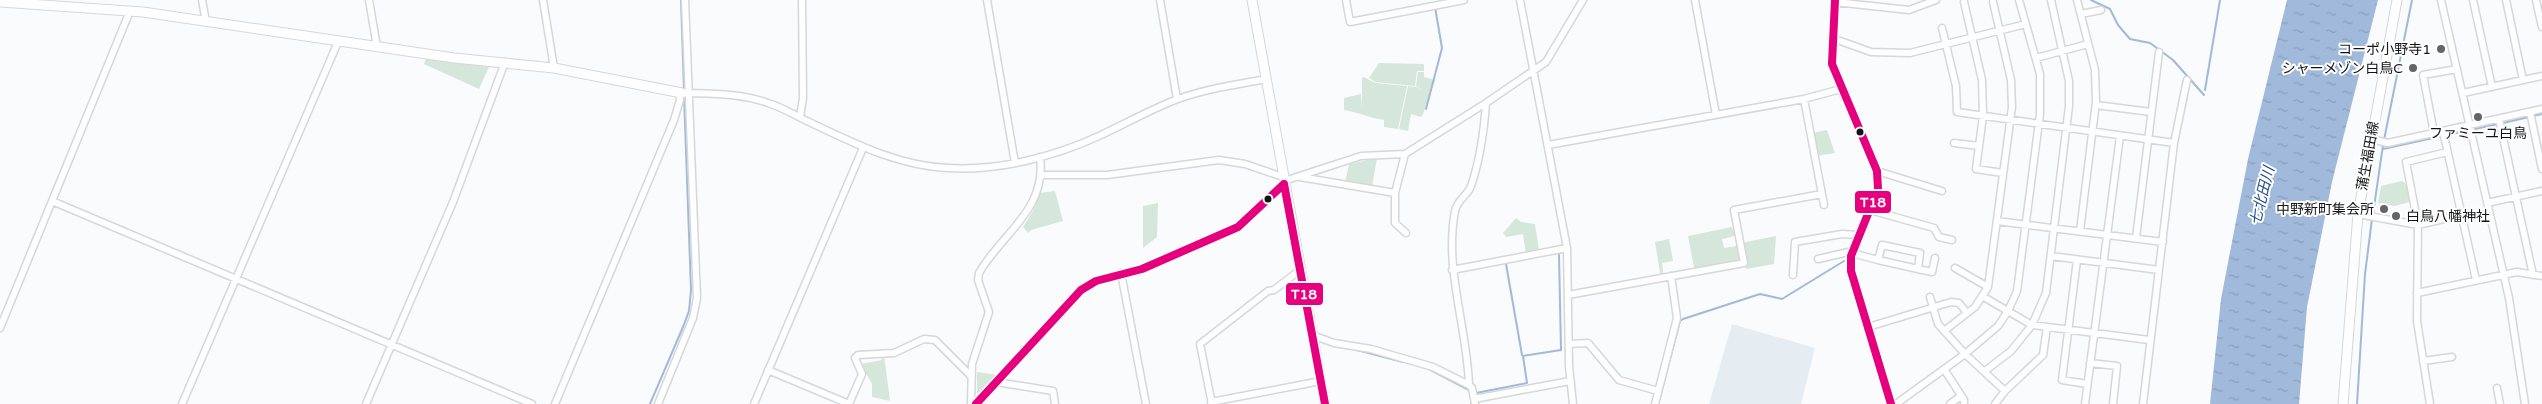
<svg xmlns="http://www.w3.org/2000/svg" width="2542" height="404" viewBox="0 0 2542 404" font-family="'Varela Round','Noto Sans JP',sans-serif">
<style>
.built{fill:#e6edf2}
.green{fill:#d5e7da}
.water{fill:url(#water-ripples)}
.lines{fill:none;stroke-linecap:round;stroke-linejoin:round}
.stream{stroke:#a1b9db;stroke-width:2}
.street-casing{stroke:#d5d7d8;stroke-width:9}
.secondary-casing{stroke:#d5d7d8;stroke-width:11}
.street{stroke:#fefeff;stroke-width:6}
.secondary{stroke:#fefeff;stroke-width:9}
.bus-1-casing{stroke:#fff;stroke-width:11}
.bus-1{stroke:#e5007d;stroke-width:8}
.poi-dot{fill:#646566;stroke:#fff;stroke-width:2}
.bus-dot{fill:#131415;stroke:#fff;stroke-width:2}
.labels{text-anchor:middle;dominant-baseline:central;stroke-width:4;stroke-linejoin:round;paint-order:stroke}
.poi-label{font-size:14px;fill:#131415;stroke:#fff;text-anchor:end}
.street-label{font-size:14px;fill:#131415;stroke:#fff}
.water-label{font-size:15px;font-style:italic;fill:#244f8b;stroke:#fff}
.line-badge{stroke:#fff;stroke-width:2}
.badge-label{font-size:14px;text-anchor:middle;font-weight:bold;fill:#fff}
</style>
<defs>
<pattern id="water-ripples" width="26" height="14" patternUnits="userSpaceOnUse" patternTransform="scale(1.25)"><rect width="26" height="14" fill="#a1b9db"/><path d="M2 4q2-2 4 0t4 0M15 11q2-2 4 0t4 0" fill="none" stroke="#8a9ebb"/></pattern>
</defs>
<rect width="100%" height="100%" fill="#f9fbfd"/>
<path class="built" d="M1732 324 1815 348 1801 404H1709Z"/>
<path class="green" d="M426 59 489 67 479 89 424 64Z
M1379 63 1424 64V71H1417L1415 86 1375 82 1369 78Z
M1418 72H1424V77L1435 80 1423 114 1421 117 1411 114 1408 131 1399 129 1408 86 1417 87 1427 93 1416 86Z
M1364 77 1375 83 1407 86 1398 129 1384 127V120C1370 118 1358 112 1344 110V98L1361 94 1362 108V78Z
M1827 130 1835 153 1816 156 1812 133Z
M1377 158 1372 187 1345 183 1349 164Z
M2402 181 2406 184 2410 202 2394 206 2378 203 2381 186Z
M1055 191 1063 221 1031 230 1028 233 1023 227 1033 211 1039 193Z
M1158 203 1157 237 1143 248V206Z
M1516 218 1521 222 1535 224 1539 250 1526 254 1523 234 1506 237 1503 233Z
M1732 227 1735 236 1722 239 1724 248 1737 246 1741 263 1695 273 1688 236Z
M1776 236 1774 264 1746 269 1741 243Z
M1669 239 1673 261 1662 263 1664 278 1661 279 1655 242Z
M882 355H884L890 401 872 397V384L861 364 882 360Z
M977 372 998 375 977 397Z"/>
<path class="water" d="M2287 0H2378L2332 182 2307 307 2299 404H2210L2221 299 2248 159Z"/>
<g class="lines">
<path class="stream" d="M681 0 684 90
M2091 0 2110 9 2118 25 2130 39 2150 43 2173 60 2204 95
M2205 90 2220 0
M1426 109 1442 48 1435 7
M2503 123 2542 114
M2447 135 2498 124
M2384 140 2412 0
M2383 149 2442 136
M2373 214 2383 145
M1506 264 1522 355
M1333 346 1348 348
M1357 350 1403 362
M1427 368 1469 390
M1476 393 1527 383 1523 356 1561 350 1559 255
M1471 397V404
M1659 401 1680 321 1683 319 1760 294 1782 299 1844 261
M650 404 683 327 689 311 691 290 684 95
M2357 404 2365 274 2372 219"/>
<defs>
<path id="street" d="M202 0 206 22
M369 0 377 47
M543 0 554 68
M987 0 1015 163
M1160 0 1177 99
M1346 0 1350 22 1464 0
M1520 0 1567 248 1569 366 1573 404
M1695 0 1716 115
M1835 0 1832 64 1841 89 1877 171 1878 189 1851 256V271L1891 404
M2077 0 2095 70 2096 102 2080 231
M2441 0 2509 298 2525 404
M2473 0 2492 87
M2506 0 2523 80
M2536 0 2542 27
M1835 2 1909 10 1936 0
M1964 2 1982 80 1983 116 1976 169 2003 173
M2081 14 2101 10
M1942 28 1956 86 1957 112 2174 143
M1832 38 1871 52 1910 53 2026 24
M2036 58 2088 44
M682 93C711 94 741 93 768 103 782 107 796 116 809 122 854 143 898 166 948 168 999 171 1053 157 1099 136 1125 124 1151 109 1178 99 1206 89 1237 84 1267 79
M2463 93 2542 76
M1804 99 1824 205
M2096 105 2151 112
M2530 112 2542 169
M800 117 803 98 802 0
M2499 119 2533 275
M2443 131 2476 280
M2434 133 2423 75 2457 69
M2371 139 2388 143 2542 109
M1954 143 1979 146
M1548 145 1804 99 1841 89
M1405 154 1395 193V223L1406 233
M1877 171 1942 191
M1042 175H1107L1219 160 1245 164 1283 177
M1300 177 1395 193
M1284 181 1361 156 1405 154 1486 103 1546 62 1583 0
M52 201 532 404
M2487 203 2542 191
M1870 210 1934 228 1939 237 1952 240
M2358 214 2418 225 2461 215
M1997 221 2163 242
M2136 238 2159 52
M1852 253 1878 260 1882 245 1920 253 1918 269 1878 260
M2051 256 2159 270
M1818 259 1853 251
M2077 260 2062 380 2087 384
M1955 268 1988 287
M1918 269 1932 272 1935 258
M1452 270 1567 248
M1121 273 1146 404
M1793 275 1795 242 1842 234 1860 235
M2417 293 2517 272 2542 276
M1568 295 1744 263 1734 210 1822 194
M1982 296 2032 325 2149 340
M1930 297 1938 324 1965 354 2005 391 1995 404
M1868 327 1951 302 1959 303 1967 313
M0 328 130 11
M1944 331 1975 307 1988 287 2012 107 2011 80 1993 2
M1312 335 1334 343 1371 349 1433 367 1469 385 1472 388 1475 404
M1569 344 1588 343 1619 380 1658 391
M2423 361 2452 357
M2090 363 2117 366 2113 404
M1944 369 1964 400V404
M768 370 849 404 862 374 855 358 858 355 894 353 924 339 935 340 971 376
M1985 371 2011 351 2032 325 2046 293 2069 106V81L2051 0
M996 382 1053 391 1055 404
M1469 385C1467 326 1444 269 1455 211 1457 200 1468 195 1471 186 1480 160 1484 131 1486 103
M2497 388 2500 404
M2005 391 2043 355 2047 327
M1474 399 1570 381
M1211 402 1321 381
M182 404 338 42
M366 404 453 202 505 62
M555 404 674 120 680 100 679 93
M658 404 693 318 697 298 685 0
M754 404 863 148
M971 404 972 364 989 312 978 280 979 273C1002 233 1047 210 1040 157
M976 404 1081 290 1096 281 1142 269 1238 227 1284 184
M1212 404 1200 344 1268 291 1274 290 1300 270
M1655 404 1677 318 1671 276
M1896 404 1965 354 1998 326 2008 311 2017 291 2040 114V74L2019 0
M1950 404 1961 396
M2085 404 2120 136
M2143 404 2174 143 2187 80
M2430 404 2417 321 2418 225 2406 162 2447 152"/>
<path id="secondary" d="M1252 0 1325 404
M0 2 143 12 454 58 554 68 682 93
M2343 404 2358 214 2397 0"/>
</defs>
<use href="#street" class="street-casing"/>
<use href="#secondary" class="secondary-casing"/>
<use href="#street" class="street"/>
<use href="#secondary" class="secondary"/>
<defs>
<path id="bus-1" d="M1835 0 1832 64 1877 171 1878 189 1851 256V271L1891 404
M1284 184 1325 404
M976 404 1081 290 1096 281 1142 269 1238 227 1284 184"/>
</defs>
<use href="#bus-1" class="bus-1-casing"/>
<use href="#bus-1" class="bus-1"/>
</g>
<g class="poi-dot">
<circle cx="2441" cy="49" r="5"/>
<circle cx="2413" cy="68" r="5"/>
<circle cx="2478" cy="117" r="5"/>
<circle cx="2384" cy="209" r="5"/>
<circle cx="2396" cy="216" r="5"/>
</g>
<g class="bus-dot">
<circle cx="1860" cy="132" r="4.5"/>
<circle cx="1268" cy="199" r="4.5"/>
</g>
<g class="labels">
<g class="poi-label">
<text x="2431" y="49">コーポ小野寺1</text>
<text x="2403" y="68">シャーメゾン白鳥C</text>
<text x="2478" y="133" text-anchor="middle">ファミーユ白鳥</text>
<text x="2374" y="209">中野新町集会所</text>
<text x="2406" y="216" text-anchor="start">白鳥八幡神社</text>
</g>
<g class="street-label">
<text transform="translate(2368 156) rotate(-80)">蒲生福田線</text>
</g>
<g class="water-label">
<text transform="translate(2262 196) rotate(-76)">七北田川</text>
</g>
</g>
<g class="line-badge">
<rect x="1854" y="190" width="38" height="24" rx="5" fill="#e5007d"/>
<rect x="1285" y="282" width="39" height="24" rx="5" fill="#e5007d"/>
</g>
<g class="badge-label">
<text x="1873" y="207">T18</text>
<text x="1304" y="299">T18</text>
</g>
</svg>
